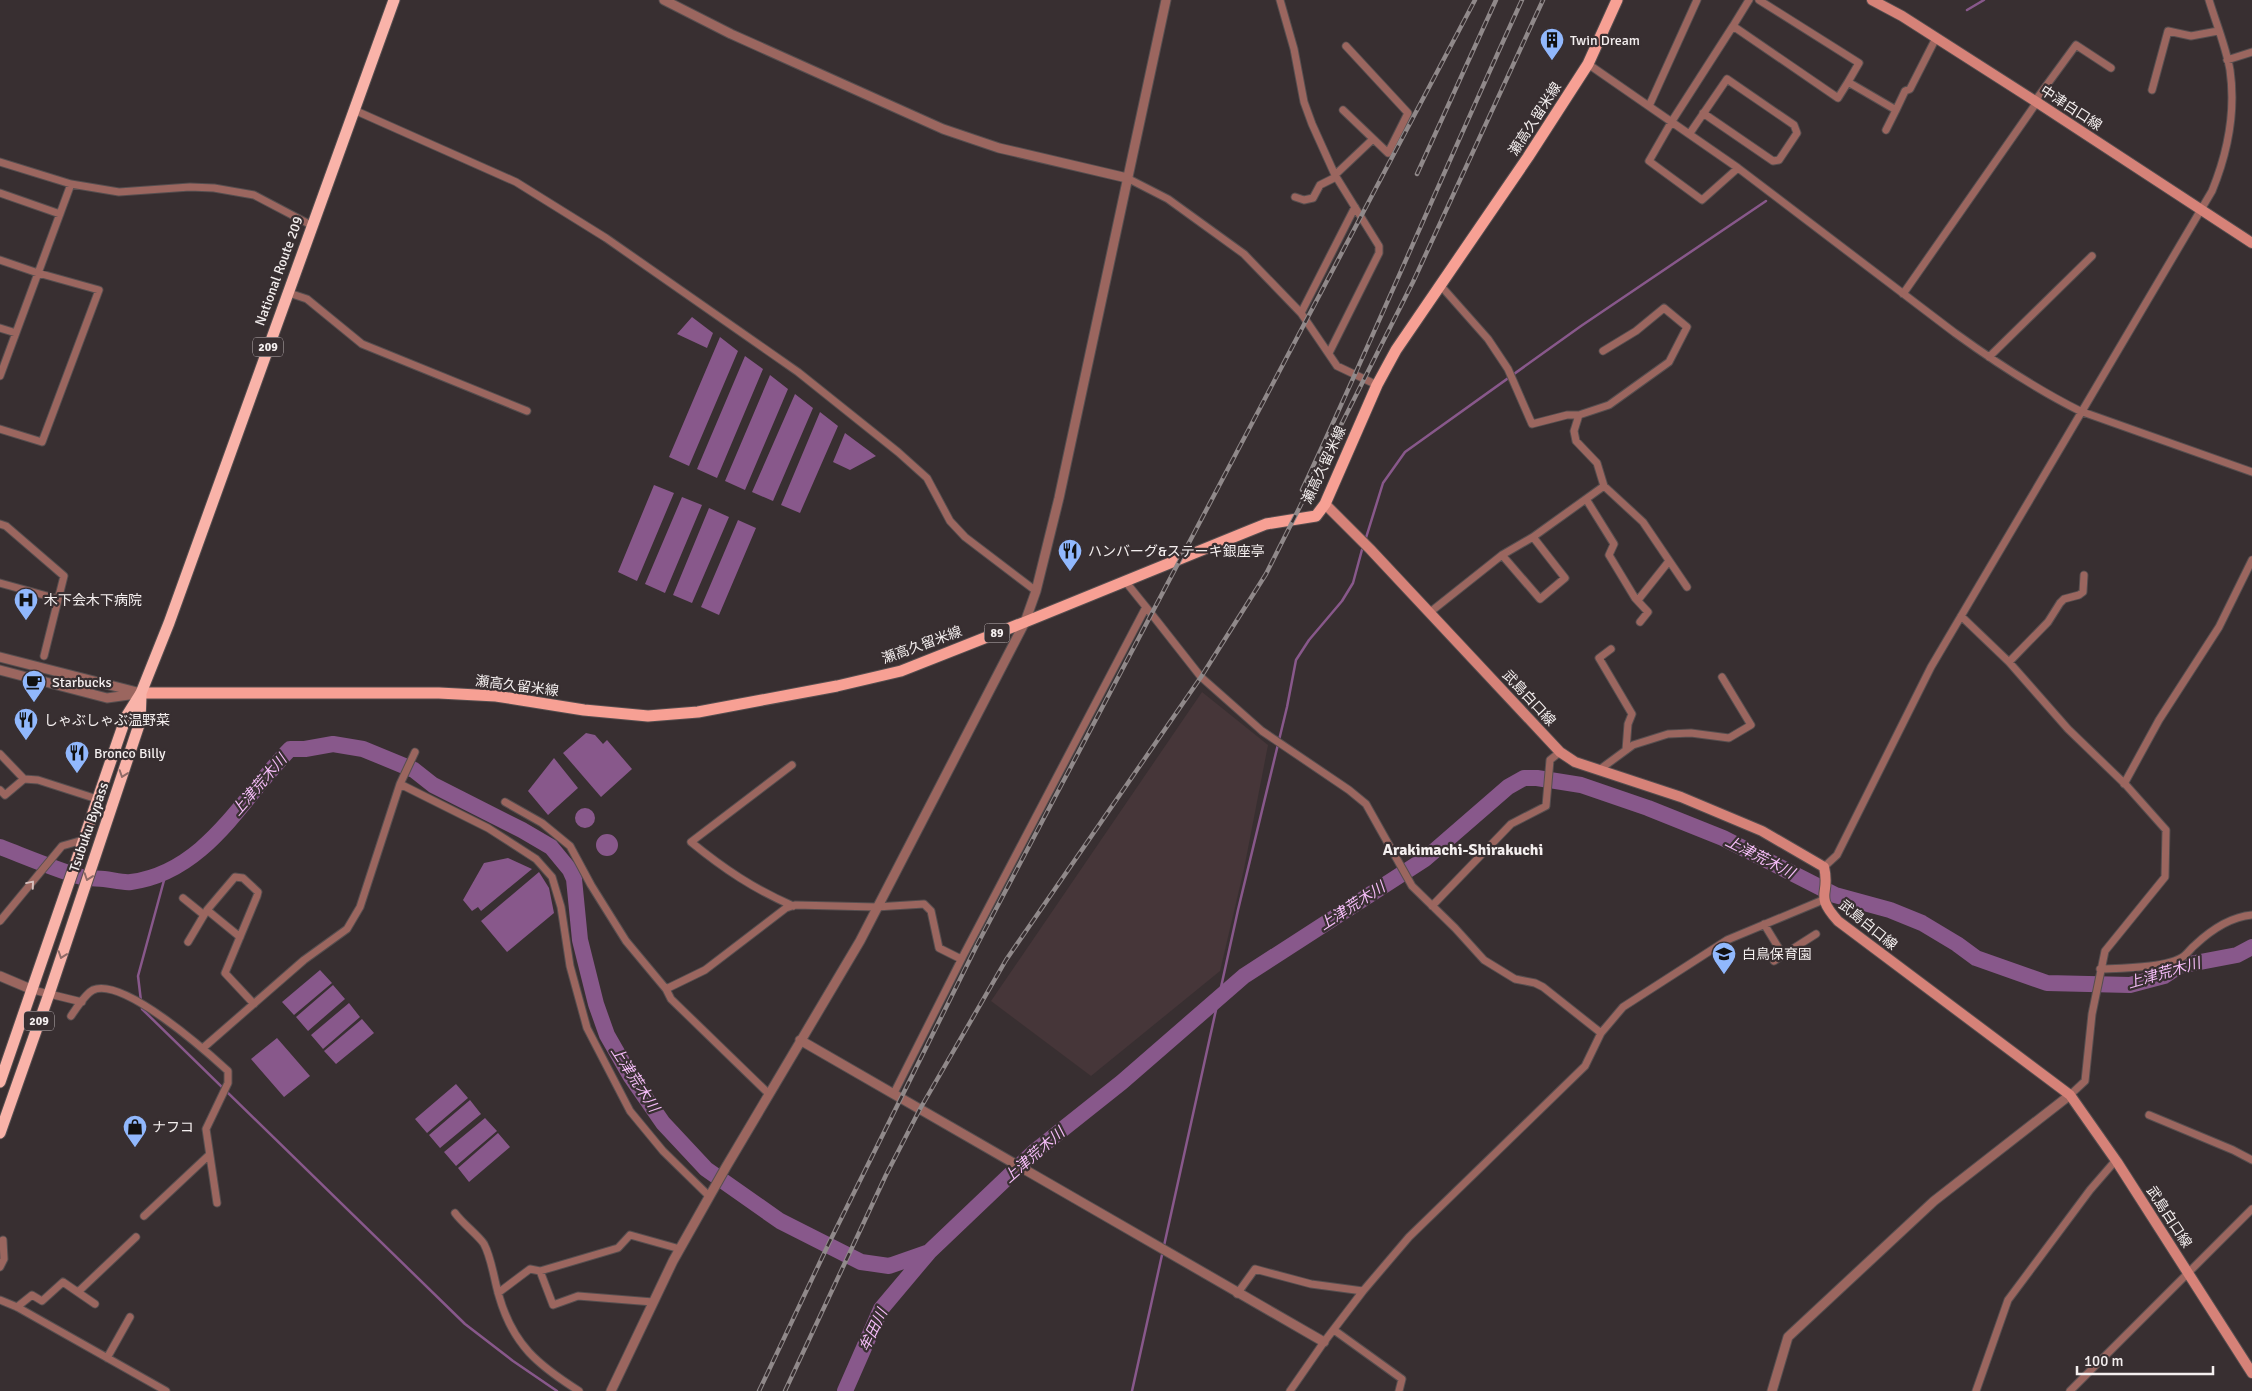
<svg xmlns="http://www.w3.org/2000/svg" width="2252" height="1391" viewBox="0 0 2252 1391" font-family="Signika,'Noto Sans JP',sans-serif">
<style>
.built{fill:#463639}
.water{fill:#88588b}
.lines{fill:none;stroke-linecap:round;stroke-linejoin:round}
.stream{stroke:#88588b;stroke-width:2.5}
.river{stroke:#88588b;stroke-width:16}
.minor-casing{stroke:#564e4f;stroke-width:9}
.tertiary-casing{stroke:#564e4f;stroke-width:11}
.secondary-casing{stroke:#564e4f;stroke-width:12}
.primary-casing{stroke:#564e4f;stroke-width:13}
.trunk-casing{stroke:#564e4f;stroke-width:13}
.minor{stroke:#9b665f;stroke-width:7}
.tertiary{stroke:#9b665f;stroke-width:9}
.secondary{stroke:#d68278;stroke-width:10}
.primary{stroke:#f7a094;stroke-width:11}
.trunk{stroke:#f9b3a9;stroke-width:11}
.rail-casing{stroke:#90898a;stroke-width:4.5}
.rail{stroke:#382f31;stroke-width:2.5;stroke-dasharray:8;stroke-linecap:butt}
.oneway{stroke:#8f6a67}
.oneway2{stroke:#d5bfbd}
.labels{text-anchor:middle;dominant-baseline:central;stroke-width:4.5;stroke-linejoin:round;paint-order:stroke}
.shield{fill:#382f31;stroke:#bcb5b6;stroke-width:1}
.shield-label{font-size:12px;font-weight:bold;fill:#f4efef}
.poi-label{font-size:14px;fill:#f4efef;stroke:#382f31;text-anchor:start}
.street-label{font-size:14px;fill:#f4efef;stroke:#382f31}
.water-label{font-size:15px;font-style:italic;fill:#f4bcf7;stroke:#382f31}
.quarter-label{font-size:16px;font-weight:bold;fill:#f4efef;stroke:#382f31}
</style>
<rect width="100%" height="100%" fill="#382f31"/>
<path class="built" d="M1202 692 1268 745 1244 869 1220 971 1091 1076 991 1001Z"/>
<path class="water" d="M692 317 713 333 707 348 677 334Z
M720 337 738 351 689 466 669 457Z
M745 356 763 369 717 478 697 469Z
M770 375 788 389 745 490 725 481Z
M795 394 813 408 773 501 752 492Z
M820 412 838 426 800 513 781 505Z
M845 433 876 456 850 470 833 462Z
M654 485 674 493 637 581 618 572Z
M682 497 702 505 665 593 645 584Z
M709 508 729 517 692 603 673 595Z
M738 520 756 528 719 615 701 607Z
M586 733 595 735 603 744 607 740 632 769 601 797 563 753Z
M554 758 578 788 548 815 528 791Z
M575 818a10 10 0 1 1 20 0a10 10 0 1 1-20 0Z
M596 845a11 11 0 1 1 22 0a11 11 0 1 1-22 0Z
M508 858 532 869 481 911 478 907 472 911 463 900 484 863Z
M539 872 549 888 554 913 507 952 481 921Z
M320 970 332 983 294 1015 282 1002Z
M333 985 345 999 308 1031 296 1017Z
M349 1003 360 1017 323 1049 311 1035Z
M362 1019 374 1033 336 1064 324 1051Z
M277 1038 310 1076 284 1097 251 1059Z
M456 1084 468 1098 427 1133 415 1119Z
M470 1100 481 1114 440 1148 429 1135Z
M485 1118 497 1131 456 1166 444 1152Z
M498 1133 510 1147 469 1182 458 1168Z"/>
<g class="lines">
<path class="stream" d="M1967 10 1984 0
M1365 541 1383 483 1405 452 1581 326 1766 201
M141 1001 138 976 166 873
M142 1006V1009L465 1324 513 1361 557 1391
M1132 1391 1238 910 1287 707 1296 660 1309 640 1342 601 1353 583 1363 546"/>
<path class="river" d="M0 847C26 857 52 868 78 876 86 879 96 878 104 879 113 880 123 883 131 882 206 872 242 798 290 749H305L333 744 363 749 414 770 433 785 522 830 551 847 570 870 574 879 580 940 596 1004 607 1035 631 1077 663 1123 706 1169 780 1221 861 1262 889 1266 929 1252 1034 1152 1122 1082 1244 976 1425 859 1508 787 1524 778H1537L1581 785 1648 808 1723 838 1835 895 1890 910 1922 923 1957 944 1976 958 2047 983 2130 985 2164 976 2179 966 2237 955 2252 947
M845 1391 881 1309 929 1252"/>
<defs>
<path id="minor" d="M1280 0 1294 49 1304 102 1312 124 1335 175 1379 246V253L1329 353
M1759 0 1859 63 1848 82
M1733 26 1749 0
M2227 60 2252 52
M1588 64 1738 168 1955 333C1995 362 2036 389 2080 411L2252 472
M2152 90 2168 31 2191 36 2218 31
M2035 101 2076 45 2111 68
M1649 106 1697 0
M354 110 516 182 606 238 798 372 898 452 927 478 950 521 965 537 1036 591
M1343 110 1388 153 1408 113 1346 46
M1886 130 1896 110
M1690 133 1727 79 1794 125 1797 133 1779 160 1773 161 1703 113
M0 162 71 184 119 192 190 187 214 188 254 195 311 225
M1738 168 1702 200 1649 161 1672 121 1733 26 1838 98 1848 82 1896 110 1905 91 1910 89 1936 38
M1335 175 1373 139
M1127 178 1168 199 1244 254 1301 313 1337 366 1377 385
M0 193 60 214
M1295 197 1304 200 1313 198 1320 185 1336 177
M0 260 38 273 99 290 42 442 0 429
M1441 286 1488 339 1508 369 1532 424 1567 415H1579L1574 431 1576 441 1597 463 1604 486 1643 522 1687 587
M289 293 307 299 362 344 527 411
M1903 294 2037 102
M1301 313 1355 207
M0 328 16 333
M1989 357 2092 256
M0 376 71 184
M1579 415 1609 405 1669 362 1687 327 1664 308 1636 331 1603 351
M1586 499 1614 544 1609 555 1635 598 1648 612 1640 622
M0 524 6 526 64 576 44 656
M1502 555 1540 599 1565 578 1533 537
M0 583 58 599
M1638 600 1669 561
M1146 607 1201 677 1262 731 1349 790 1366 804 1412 886 1455 928 1484 960 1515 979 1535 983 1543 987 1601 1033
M1429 613 1502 555 1533 537 1604 486
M1961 616 2009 662 2068 729 2126 785 2166 830 2165 877 2105 951 2092 1014 2085 1081 2070 1095
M1611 649 1599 658 1632 714 1628 724 1626 750
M2009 662 2048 622 2060 603 2064 599 2079 595 2083 592 2084 575
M0 754 24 779 38 780 97 799
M792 765 691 842C724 869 754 889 793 906
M1599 770 1633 745 1668 734 1691 733 1729 738 1751 725 1722 677
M400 784 415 752
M2124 784 2159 720 2219 627 2252 560
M0 790 5 795 24 779
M505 802 542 823 570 846 591 885 626 941 666 989 671 999 769 1094
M1824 867 1837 855 1931 667 2212 191C2228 152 2236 112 2230 70 2226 47 2216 23 2209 0
M183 898 204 915
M1432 906 1511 824 1546 806 1550 760 1560 752
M0 921 62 846 83 840
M1764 924 1783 955 1816 934
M240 937 207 910 235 877 243 878 258 892 257 896 225 973 254 1004
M188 942 207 910
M1774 961 1783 955
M2100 969C2121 968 2168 968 2184 956 2188 953 2191 948 2195 945 2211 930 2230 917 2252 915
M666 989 705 970 786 908 795 905 876 907 924 904 931 911 939 948 961 959
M33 990 82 1002
M71 1016C76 1009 85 994 93 990 123 977 205 1050 228 1071V1083L206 1129 217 1203
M203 1048 304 960 347 929 360 907 400 784 488 828 536 859 552 877 561 907 570 966 587 1028 630 1111 663 1151 709 1196
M894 1093 964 954 1146 607 1125 581
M2149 1115 2233 1150 2252 1160
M455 1213C462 1223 479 1236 484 1244 492 1259 494 1280 499 1296 513 1345 538 1365 579 1391
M144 1216 209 1155
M0 1267 4 1259 3 1240
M540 1271 553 1305 578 1296 653 1302
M78 1292 136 1237
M498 1293 530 1269 540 1271 618 1248 630 1235 680 1249
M1237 1294 1255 1269 1311 1284 1363 1291
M0 1300 17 1307 166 1391
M17 1307 32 1295 42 1301 63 1282 95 1304
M1334 1330 1402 1379 1399 1391
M107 1358 130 1317
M1290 1391 1324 1342 1363 1291 1409 1237 1585 1066 1601 1033 1623 1007 1727 940 1823 900
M1976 1391 2008 1300 2090 1190 2116 1160
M2070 1391 2252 1209"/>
<path id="tertiary" d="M664 0 731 34 943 129 999 148 1127 178
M0 657 141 693
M0 670 107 698 136 694
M0 976 33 990
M800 1040 1324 1342
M611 1391 673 1261 726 1167 860 941 1025 622 1036 591 1059 498 1166 0
M1772 1391 1788 1337 1934 1201 2070 1095"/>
<path id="secondary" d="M1872 0 1902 16 2035 101 2252 243
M1325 504 1370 549 1560 752 1575 762 1681 797 1762 831 1824 867C1831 896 1813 893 1838 921L2070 1095 2117 1162 2252 1373"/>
<path id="primary" d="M141 693H439L496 696 584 710 648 716 698 712 837 686 901 671 1025 622 1251 530 1266 524 1316 516 1325 504 1377 385 1396 350 1528 157 1588 64 1617 0"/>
<path id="trunk" d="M0 1082 126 717 141 693 169 623 394 0
M0 1133 49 994 140 722 141 695"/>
</defs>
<use href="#minor" class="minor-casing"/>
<use href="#tertiary" class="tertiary-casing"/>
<use href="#secondary" class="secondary-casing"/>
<use href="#primary" class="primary-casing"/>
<use href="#trunk" class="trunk-casing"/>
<use href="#minor" class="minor"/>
<use href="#tertiary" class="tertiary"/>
<use href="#secondary" class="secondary"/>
<use href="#primary" class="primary"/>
<use href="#trunk" class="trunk"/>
<defs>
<path id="rail" d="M1417 174 1496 0
M1302 490C1378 328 1447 163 1522 0
M759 1391 829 1243 977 945 1475 0
M785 1391 886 1175 920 1109 1006 960 1201 677 1266 574 1413 282 1543 0"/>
</defs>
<use href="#rail" class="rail-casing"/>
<use href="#rail" class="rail"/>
</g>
<defs><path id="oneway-chevron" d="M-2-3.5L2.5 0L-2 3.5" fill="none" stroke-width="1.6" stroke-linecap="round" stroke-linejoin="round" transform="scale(1.25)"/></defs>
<g class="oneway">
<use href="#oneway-chevron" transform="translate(123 774) rotate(109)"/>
<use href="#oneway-chevron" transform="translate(88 877) rotate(109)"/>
<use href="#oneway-chevron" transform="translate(62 955) rotate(109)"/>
</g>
<use class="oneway2" href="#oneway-chevron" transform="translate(31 884) rotate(-50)"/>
<defs>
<symbol id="building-pin" viewBox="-11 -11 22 30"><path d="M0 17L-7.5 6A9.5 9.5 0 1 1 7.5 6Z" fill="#91b8fd" stroke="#382f31"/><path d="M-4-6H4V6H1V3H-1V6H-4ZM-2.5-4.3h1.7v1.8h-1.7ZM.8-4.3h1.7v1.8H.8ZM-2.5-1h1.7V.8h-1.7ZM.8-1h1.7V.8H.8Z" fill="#111"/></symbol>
<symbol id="restaurant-pin" viewBox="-11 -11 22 30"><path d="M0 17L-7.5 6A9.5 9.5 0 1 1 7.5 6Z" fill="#91b8fd" stroke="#382f31"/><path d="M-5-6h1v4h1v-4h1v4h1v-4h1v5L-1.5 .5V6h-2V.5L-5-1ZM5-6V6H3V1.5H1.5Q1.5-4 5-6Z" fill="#111"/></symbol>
<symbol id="hospital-pin" viewBox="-11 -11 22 30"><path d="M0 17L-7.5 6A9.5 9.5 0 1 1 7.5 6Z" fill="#91b8fd" stroke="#382f31"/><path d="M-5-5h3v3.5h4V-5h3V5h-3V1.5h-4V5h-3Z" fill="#111"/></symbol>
<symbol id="cafe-pin" viewBox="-11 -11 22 30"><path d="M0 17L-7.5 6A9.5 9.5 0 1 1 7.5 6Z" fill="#91b8fd" stroke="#382f31"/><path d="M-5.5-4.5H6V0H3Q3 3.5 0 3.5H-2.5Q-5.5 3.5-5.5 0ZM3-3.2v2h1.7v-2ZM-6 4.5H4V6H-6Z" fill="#111"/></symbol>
<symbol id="school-pin" viewBox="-11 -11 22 30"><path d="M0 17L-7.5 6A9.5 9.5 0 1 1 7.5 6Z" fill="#91b8fd" stroke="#382f31"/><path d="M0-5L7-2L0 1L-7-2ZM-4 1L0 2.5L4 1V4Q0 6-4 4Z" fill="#111"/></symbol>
<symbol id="shop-pin" viewBox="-11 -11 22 30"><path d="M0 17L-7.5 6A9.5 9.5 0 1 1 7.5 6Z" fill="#91b8fd" stroke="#382f31"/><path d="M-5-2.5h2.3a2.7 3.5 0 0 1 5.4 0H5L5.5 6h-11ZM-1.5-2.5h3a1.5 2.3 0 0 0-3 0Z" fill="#111"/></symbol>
</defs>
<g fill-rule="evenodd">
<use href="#building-pin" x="1538" y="26" width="28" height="38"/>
<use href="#restaurant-pin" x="1056" y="537" width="28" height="38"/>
<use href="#hospital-pin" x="12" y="586" width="28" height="38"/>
<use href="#cafe-pin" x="20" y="668" width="28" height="38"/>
<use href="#restaurant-pin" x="12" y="706" width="28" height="38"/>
<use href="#restaurant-pin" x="63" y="739" width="28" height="38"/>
<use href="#school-pin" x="1710" y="940" width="28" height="38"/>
<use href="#shop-pin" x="121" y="1113" width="28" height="38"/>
</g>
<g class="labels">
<g class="shield">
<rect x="253" y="337.5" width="30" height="19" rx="4"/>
<rect x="984.5" y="623.5" width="25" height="19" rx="4"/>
<rect x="24" y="1011.5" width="30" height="19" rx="4"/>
</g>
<g class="shield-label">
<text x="268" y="347">209</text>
<text x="997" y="633">89</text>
<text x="39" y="1021">209</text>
</g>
<g class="poi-label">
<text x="1570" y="40">Twin Dream</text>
<text x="1088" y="551">ハンバーグ&amp;ステーキ銀座亭</text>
<text x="44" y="600">木下会木下病院</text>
<text x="52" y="682">Starbucks</text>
<text x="44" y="720">しゃぶしゃぶ温野菜</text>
<text x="94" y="753">Bronco Billy</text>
<text x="1742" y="954">白鳥保育園</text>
<text x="152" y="1127">ナフコ</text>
</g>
<g class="street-label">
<text transform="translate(2071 108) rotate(33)">中津白口線</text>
<text transform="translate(1535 119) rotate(-57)">瀬高久留米線</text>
<text transform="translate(279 271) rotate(-70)">National Route 209</text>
<text transform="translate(1324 465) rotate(-65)">瀬高久留米線</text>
<text transform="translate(922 645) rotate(-20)">瀬高久留米線</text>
<text transform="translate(517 686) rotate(7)">瀬高久留米線</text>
<text transform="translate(1529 698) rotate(47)">武島白口線</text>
<text transform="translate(89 827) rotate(-71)">Tsubuku Bypass</text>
<text transform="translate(1868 925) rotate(39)">武島白口線</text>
<text transform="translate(2169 1217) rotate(57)">武島白口線</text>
</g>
<g class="water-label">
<text transform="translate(259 785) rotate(-49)">上津荒木川</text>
<text transform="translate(1760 857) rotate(27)">上津荒木川</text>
<text transform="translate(1352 906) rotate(-33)">上津荒木川</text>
<text transform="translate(2164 973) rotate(-16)">上津荒木川</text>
<text transform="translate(635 1079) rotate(57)">上津荒木川</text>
<text transform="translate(1034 1155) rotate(-41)">上津荒木川</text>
<text transform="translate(873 1330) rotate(-64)">牟田川</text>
</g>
<g class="quarter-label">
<text x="1463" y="850">Arakimachi-Shirakuchi</text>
</g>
</g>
<path d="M2077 1366v8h136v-8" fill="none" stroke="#f4efef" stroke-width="2.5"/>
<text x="2084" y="1366" font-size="15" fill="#f4efef" stroke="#382f31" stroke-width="4" paint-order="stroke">100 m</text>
</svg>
